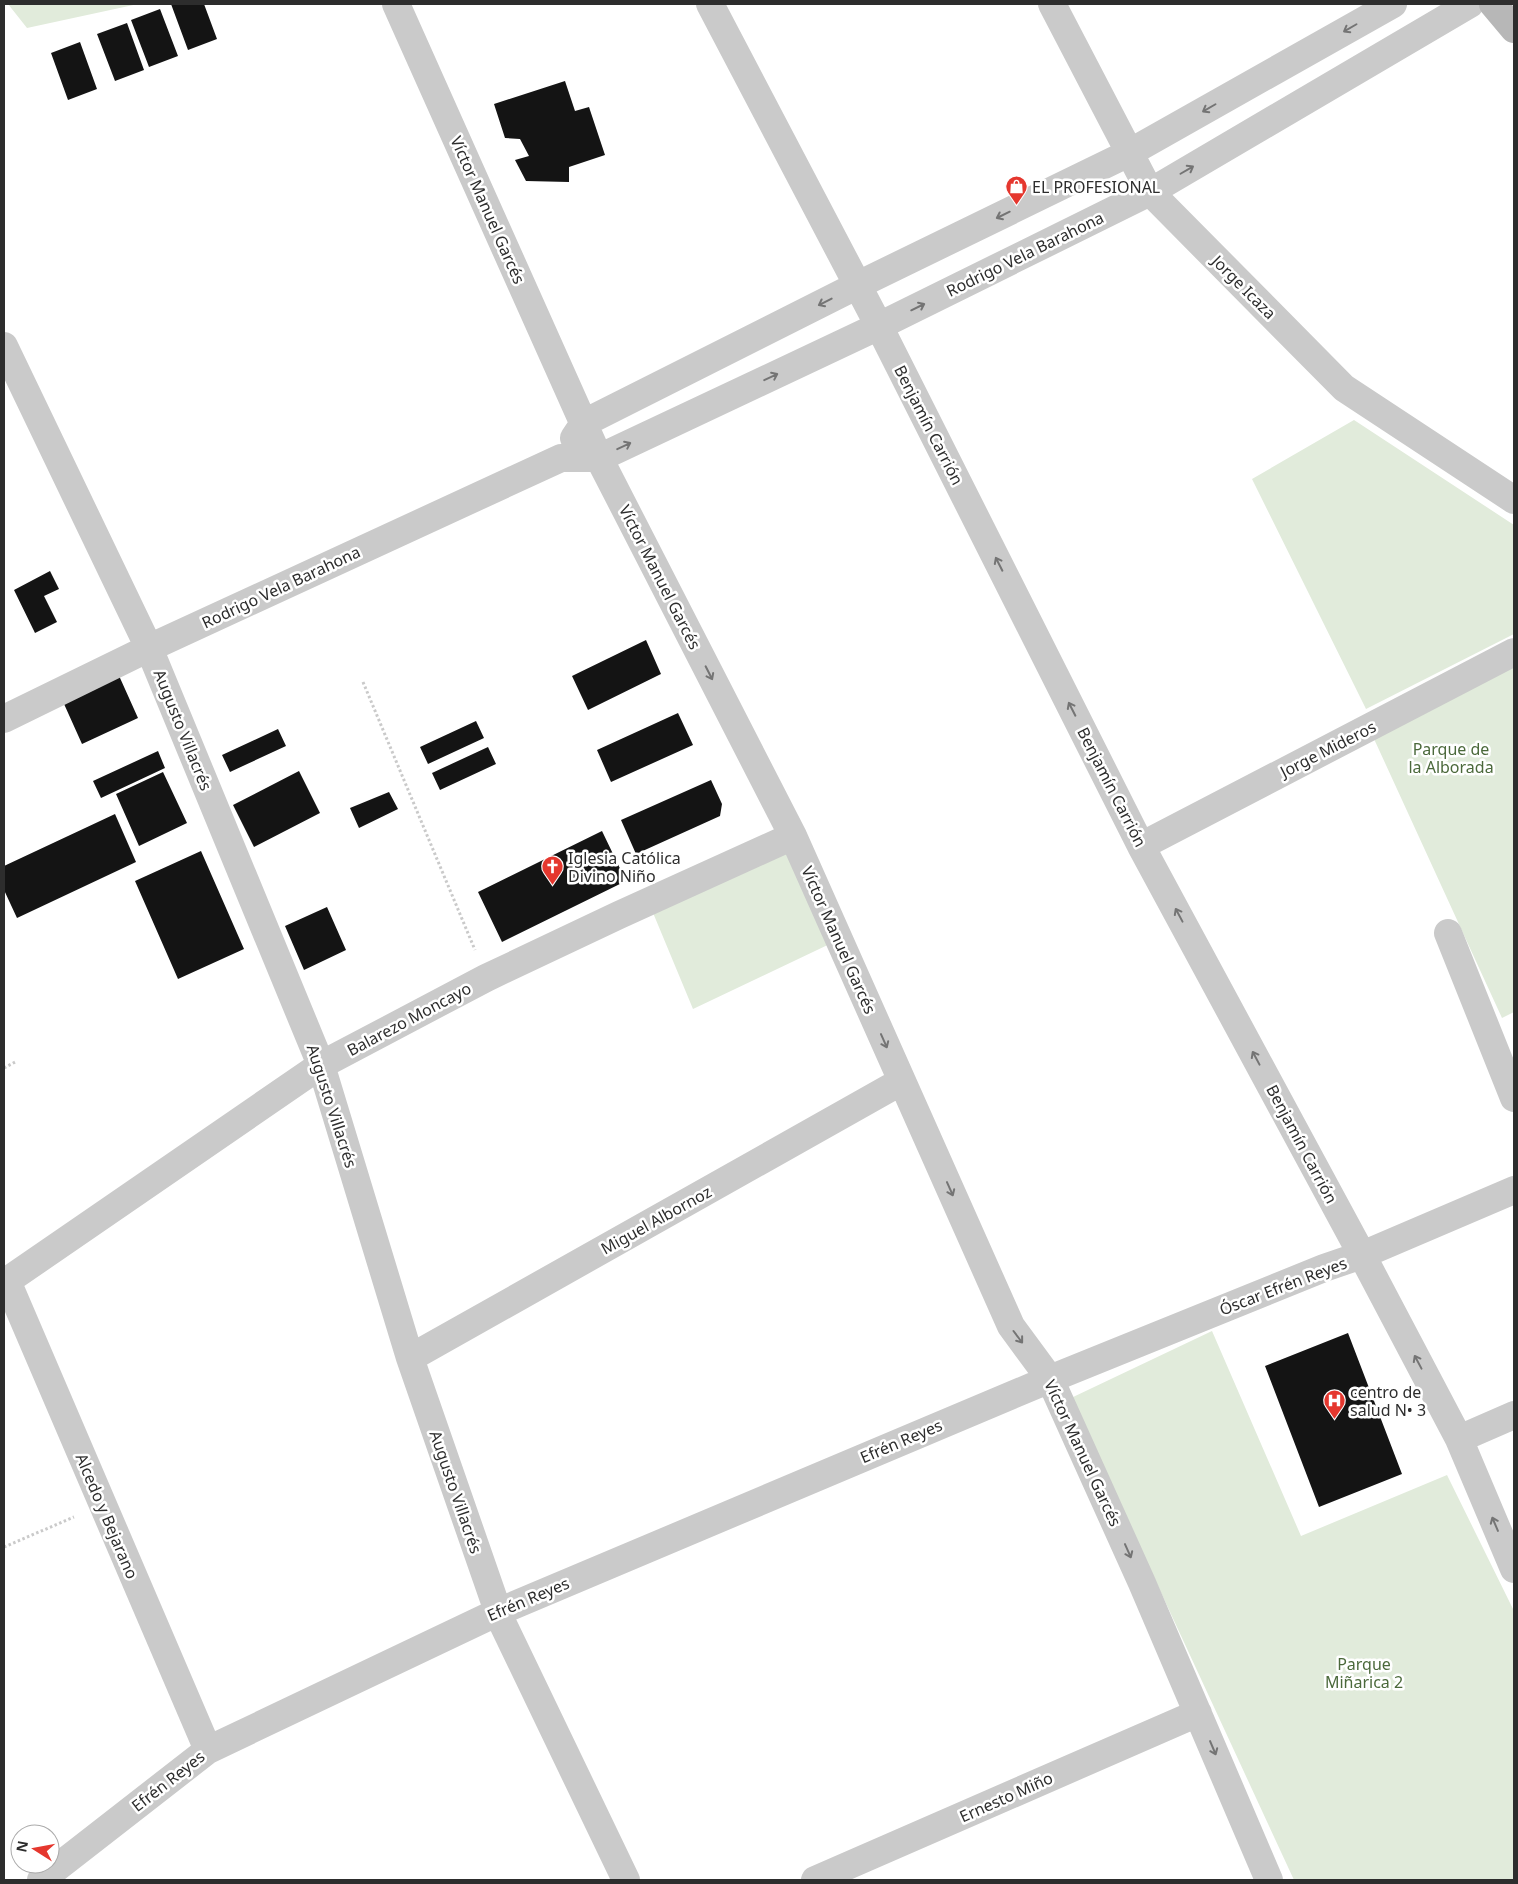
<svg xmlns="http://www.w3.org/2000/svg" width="1518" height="1884" viewBox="0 0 1518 1884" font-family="'Noto Sans',sans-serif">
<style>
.green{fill:#e1ebdb}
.building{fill:#141414}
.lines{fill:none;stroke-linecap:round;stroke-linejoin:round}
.path{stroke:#cacaca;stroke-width:3;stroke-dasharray:2.5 2.5;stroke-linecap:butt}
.street{stroke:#cacaca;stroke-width:28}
.secondary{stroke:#b7b7b7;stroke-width:28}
.oneway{stroke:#747474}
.labels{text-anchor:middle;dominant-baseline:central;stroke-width:5;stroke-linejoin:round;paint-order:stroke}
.poi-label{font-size:16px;fill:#2d2d2d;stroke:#fff;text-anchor:start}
.street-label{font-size:16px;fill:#2d2d2d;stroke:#fff}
.park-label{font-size:16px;fill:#4b693b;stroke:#fff}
</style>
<rect width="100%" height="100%" fill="#fff"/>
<path class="green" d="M8 4H138L27 28Z
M1354 420 1514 525V634L1366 709 1252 479Z
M1514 659V1012L1502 1018 1369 728Z
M791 839 836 941 693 1009 651 908Z
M1212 1331 1301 1536 1447 1475 1514 1611V1880H1294L1071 1398Z"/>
<path class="building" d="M171 4H204L217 39 188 50Z
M160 9 178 56 149 67 131 20Z
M127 23 144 70 115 81 97 34Z
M80 42 97 89 68 100 51 53Z
M565 81 575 111 589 107 605 155 569 167V182L526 181 515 160 529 156 520 139 505 138 494 104Z
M50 571 59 589 44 596 57 622 35 633 14 590Z
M646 640 661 674 588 710 572 676Z
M116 669 138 718 82 744 60 695Z
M678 713 693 745 611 782 597 750Z
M476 721 484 738 428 764 420 747Z
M278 729 286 746 230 772 222 755Z
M488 747 496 764 440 790 432 773Z
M158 751 165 768 101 798 93 781Z
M299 771 320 813 254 847 233 805Z
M163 772 187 823 139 846 116 794Z
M711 780 722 804 720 816 636 854 621 820Z
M389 792 398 809 359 828 350 808Z
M115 814 136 862 17 918 4 890V866Z
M602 831 626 881 502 942 478 892Z
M201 851 244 949 178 979 135 881Z
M327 907 346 950 304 970 285 926Z
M1348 1333 1402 1474 1319 1507 1265 1366Z"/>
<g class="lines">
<path class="path" d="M363 682 475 950
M4 1068 17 1061
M4 1547 74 1517"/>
<path class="street" d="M396 4 599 458 793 836 1011 1326 1050 1379 1142 1583 1269 1880
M710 4 879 326 1141 846 1362 1255 1459 1439 1514 1569
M1052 4 1150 192 1344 388 1514 500
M4 346 149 648 321 1065 410 1358 501 1620 626 1880
M574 438 584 423 858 285 1129 153 1393 4
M4 719 149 648 561 458H599L879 326 1150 192 1470 4
M1141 846 1514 652
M1448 933 1514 1098
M7 1281 208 1750
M4 1283 321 1065 486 978 619 915 793 836
M410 1358 902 1081
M1459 1439 1514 1415
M41 1880 208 1750 498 1612 1050 1379 1324 1268 1362 1255 1514 1190
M815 1880 1198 1713"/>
<path class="secondary" d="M1493 4 1514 29"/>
</g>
<defs><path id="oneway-shaft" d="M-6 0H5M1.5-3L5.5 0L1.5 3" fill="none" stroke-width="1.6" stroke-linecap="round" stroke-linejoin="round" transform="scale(1.25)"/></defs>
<g class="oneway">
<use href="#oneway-shaft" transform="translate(1350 28) rotate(150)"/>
<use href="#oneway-shaft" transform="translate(1209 108) rotate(150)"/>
<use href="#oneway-shaft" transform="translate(1187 170) rotate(-30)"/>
<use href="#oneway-shaft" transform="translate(1003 215) rotate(154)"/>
<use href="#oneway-shaft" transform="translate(825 302) rotate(153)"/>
<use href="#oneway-shaft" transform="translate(918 307) rotate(-26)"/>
<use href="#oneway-shaft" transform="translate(771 377) rotate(-25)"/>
<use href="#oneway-shaft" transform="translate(624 446) rotate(-25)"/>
<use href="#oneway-shaft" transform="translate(999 564) rotate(-117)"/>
<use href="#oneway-shaft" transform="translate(709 673) rotate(63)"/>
<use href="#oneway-shaft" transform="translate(1072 709) rotate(-117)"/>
<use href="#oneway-shaft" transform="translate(1179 915) rotate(-118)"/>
<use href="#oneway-shaft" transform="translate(884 1041) rotate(66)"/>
<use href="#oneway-shaft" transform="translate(1256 1058) rotate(-118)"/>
<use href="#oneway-shaft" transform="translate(950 1189) rotate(66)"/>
<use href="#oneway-shaft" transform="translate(1018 1337) rotate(53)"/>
<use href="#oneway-shaft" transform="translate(1418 1362) rotate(-118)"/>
<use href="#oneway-shaft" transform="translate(1495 1524) rotate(-113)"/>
<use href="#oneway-shaft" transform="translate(1128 1551) rotate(66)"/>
<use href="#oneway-shaft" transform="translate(1213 1748) rotate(67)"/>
</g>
<defs>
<symbol id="shop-pin" viewBox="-11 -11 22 30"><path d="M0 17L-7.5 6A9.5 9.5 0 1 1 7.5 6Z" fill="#e5372e" stroke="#fff"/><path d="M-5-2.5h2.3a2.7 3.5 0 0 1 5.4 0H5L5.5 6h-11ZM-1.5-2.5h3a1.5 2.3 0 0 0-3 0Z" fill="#fff"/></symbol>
<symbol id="church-pin" viewBox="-11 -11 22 30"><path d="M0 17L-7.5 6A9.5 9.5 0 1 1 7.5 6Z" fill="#e5372e" stroke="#fff"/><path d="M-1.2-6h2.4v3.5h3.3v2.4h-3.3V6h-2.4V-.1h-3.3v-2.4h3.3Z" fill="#fff"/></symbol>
<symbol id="hospital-pin" viewBox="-11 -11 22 30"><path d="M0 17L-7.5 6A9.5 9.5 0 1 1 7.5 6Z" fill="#e5372e" stroke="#fff"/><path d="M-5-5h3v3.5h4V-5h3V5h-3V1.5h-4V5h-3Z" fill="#fff"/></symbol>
</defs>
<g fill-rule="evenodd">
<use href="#shop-pin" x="1004" y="174" width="25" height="34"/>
<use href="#church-pin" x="540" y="854" width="25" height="34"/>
<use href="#hospital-pin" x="1322" y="1388" width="25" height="34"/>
</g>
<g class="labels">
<g class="poi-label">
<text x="1032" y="187">EL PROFESIONAL</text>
<text x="568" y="858">Iglesia Católica<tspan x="568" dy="18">Divino Niño</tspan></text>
<text x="1350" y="1392">centro de<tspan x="1350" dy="18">salud N• 3</tspan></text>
</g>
<g class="street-label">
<text transform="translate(488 210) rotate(66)">Víctor Manuel Garcés</text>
<text transform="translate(1025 254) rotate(-26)">Rodrigo Vela Barahona</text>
<text transform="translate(1244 287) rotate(45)">Jorge Icaza</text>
<text transform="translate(929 425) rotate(63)">Benjamín Carrión</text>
<text transform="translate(660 577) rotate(63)">Víctor Manuel Garcés</text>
<text transform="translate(281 587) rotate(-25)">Rodrigo Vela Barahona</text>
<text transform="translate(183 730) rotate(68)">Augusto Villacrés</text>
<text transform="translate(1328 749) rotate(-27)">Jorge Mideros</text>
<text transform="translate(1112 787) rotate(63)">Benjamín Carrión</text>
<text transform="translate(839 940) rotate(66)">Víctor Manuel Garcés</text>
<text transform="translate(409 1019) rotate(-28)">Balarezo Moncayo</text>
<text transform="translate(332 1106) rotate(72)">Augusto Villacrés</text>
<text transform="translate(1302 1144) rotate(62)">Benjamín Carrión</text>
<text transform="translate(656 1220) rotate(-29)">Miguel Albornoz</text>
<text transform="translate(1283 1286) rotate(-21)">Óscar Efrén Reyes</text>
<text transform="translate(901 1441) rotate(-23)">Efrén Reyes</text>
<text transform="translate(1083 1453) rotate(65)">Víctor Manuel Garcés</text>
<text transform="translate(456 1492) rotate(71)">Augusto Villacrés</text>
<text transform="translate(107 1516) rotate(67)">Alcedo y Bejarano</text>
<text transform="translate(528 1599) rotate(-23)">Efrén Reyes</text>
<text transform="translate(168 1781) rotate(-38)">Efrén Reyes</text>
<text transform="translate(1006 1797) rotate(-24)">Ernesto Miño</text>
</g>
<g class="park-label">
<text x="1451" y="749">Parque de<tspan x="1451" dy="18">la Alborada</tspan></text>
<text x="1364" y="1664">Parque<tspan x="1364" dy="18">Miñarica 2</tspan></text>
</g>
</g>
<rect width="1518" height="1884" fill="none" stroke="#2d2d2d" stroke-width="10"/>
<g transform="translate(35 1849) rotate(281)"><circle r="24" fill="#ffffff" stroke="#ababab"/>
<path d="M0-4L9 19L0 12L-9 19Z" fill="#e5372e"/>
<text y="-8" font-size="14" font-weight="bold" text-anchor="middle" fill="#2d2d2d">N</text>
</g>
</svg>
